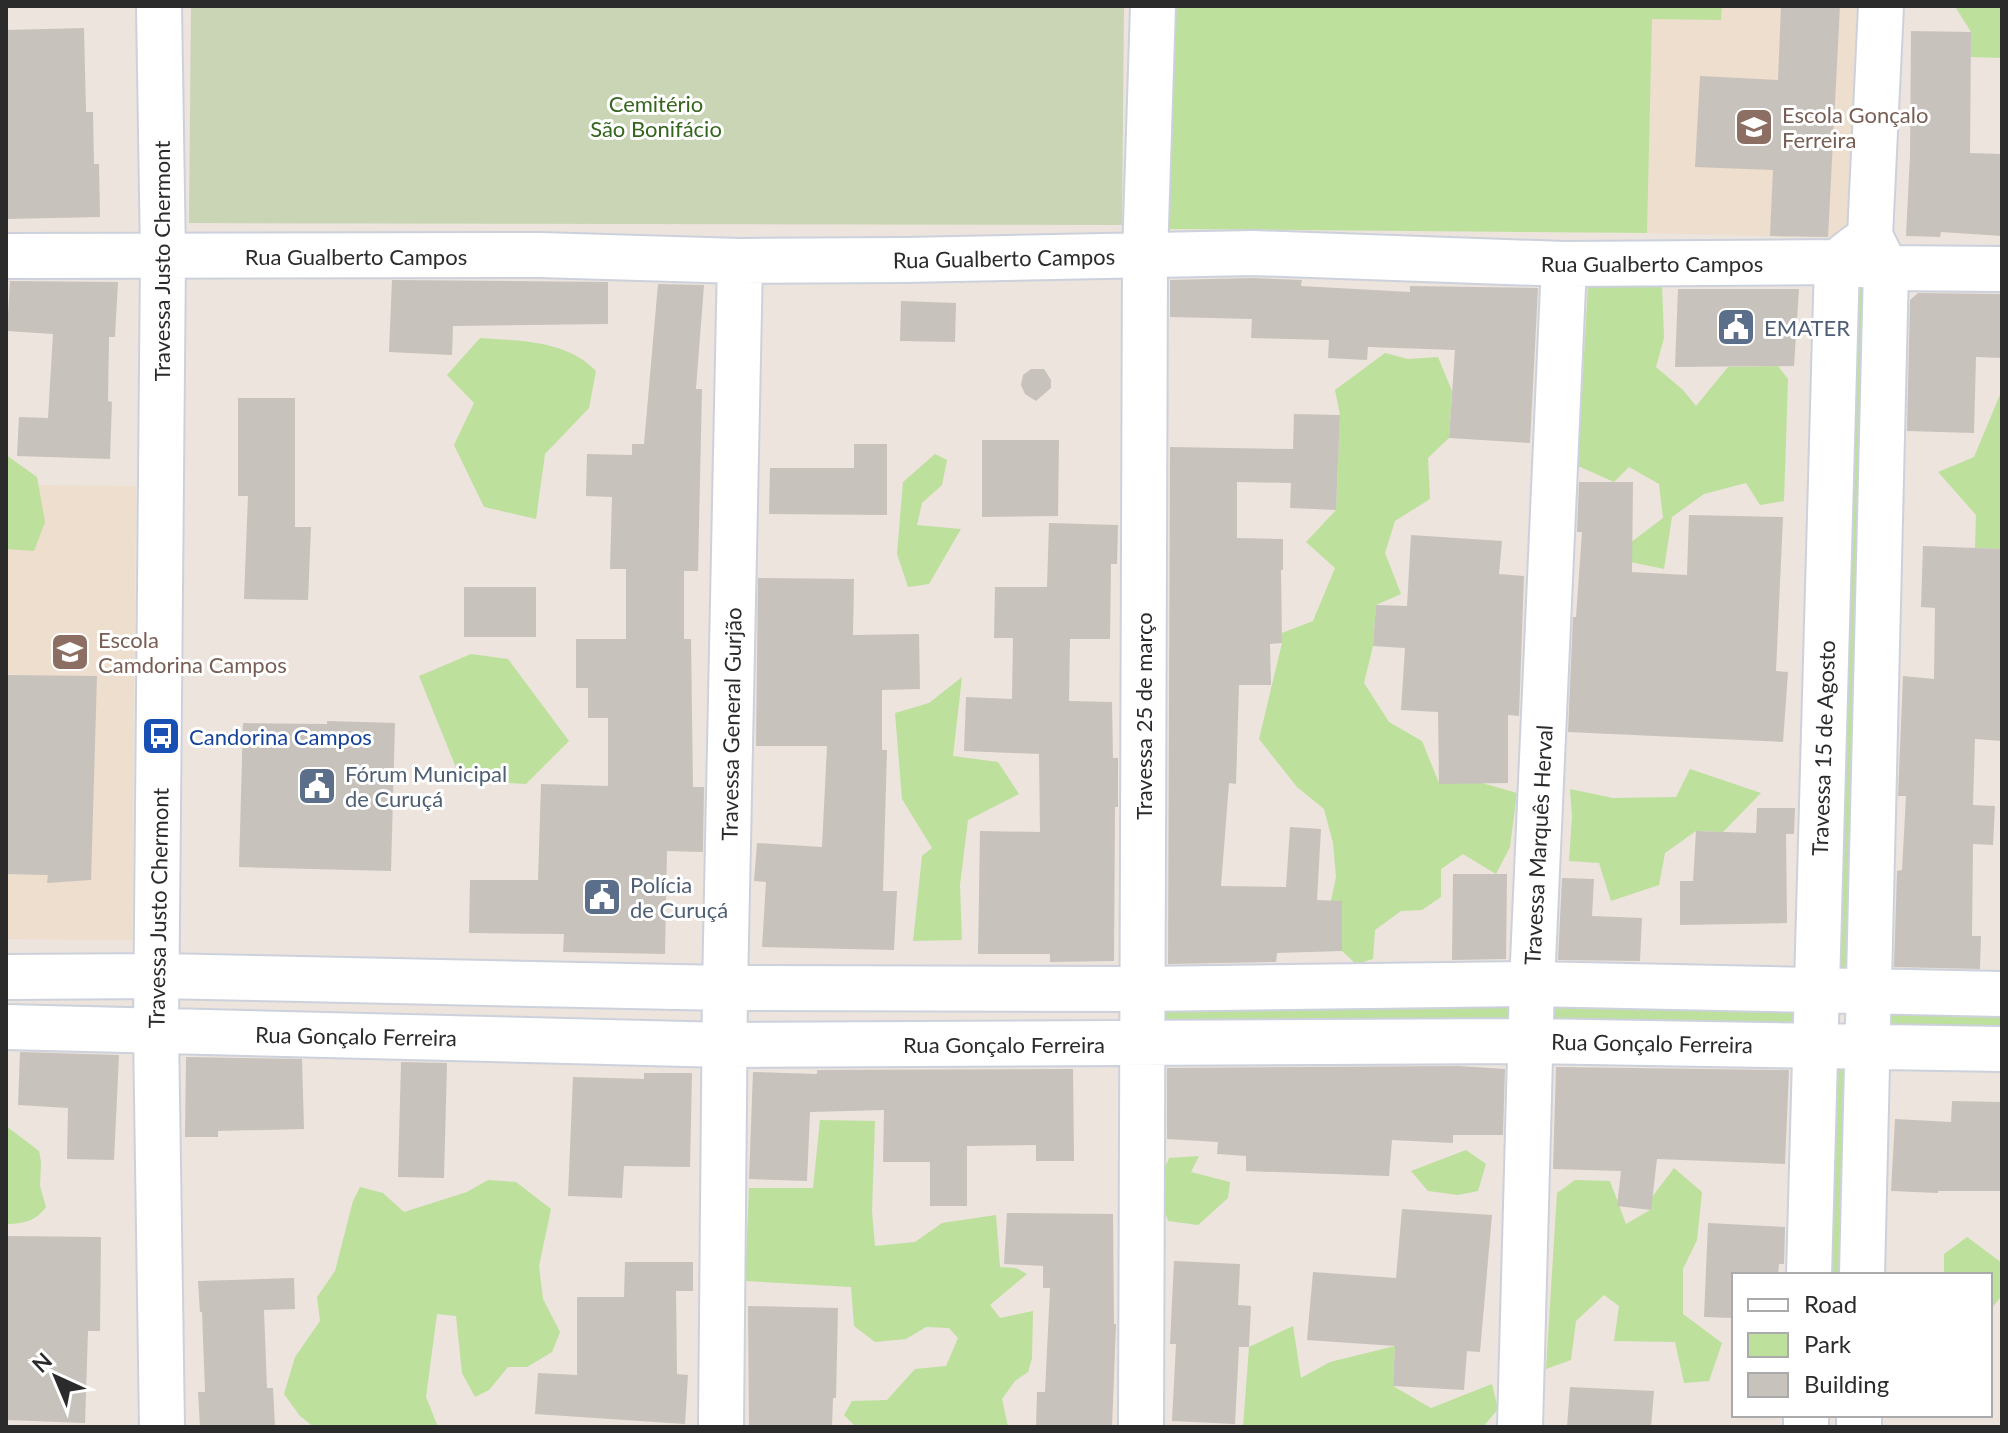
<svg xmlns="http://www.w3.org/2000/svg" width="2008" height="1433" viewBox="0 0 2008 1433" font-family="Lato,sans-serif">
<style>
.education{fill:#eddecd}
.green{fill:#bde09c;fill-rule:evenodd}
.cemetery{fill:#c9d5b5}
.building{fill:#c8c2bc}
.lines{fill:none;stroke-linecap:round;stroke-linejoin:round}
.minor-casing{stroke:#ccd1dc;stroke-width:48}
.minor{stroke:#fff;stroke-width:44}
.labels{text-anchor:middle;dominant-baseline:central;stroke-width:6;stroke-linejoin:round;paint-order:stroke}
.park-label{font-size:22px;fill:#36651d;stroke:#fff}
.education-label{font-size:22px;fill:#785e54;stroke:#fff;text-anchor:start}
.street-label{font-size:22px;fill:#2b2b2b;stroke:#fff}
.service-label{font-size:22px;fill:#4e5e75;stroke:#fff;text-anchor:start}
.transit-label{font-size:22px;fill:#164399;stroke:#fff;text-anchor:start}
</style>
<rect width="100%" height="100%" fill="#ece4dd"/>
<path class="education" d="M1722 6H1864L1855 238 1647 233 1652 18 1721 20Z
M6 485 136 486 132 940 6 939Z"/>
<path class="green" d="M1175 6H1722L1721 20 1652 19 1647 233 1169 229Z
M1964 6H2002V58L1971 57V32L1956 8Z
M1837 262 1886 268 1869 991 2002 994V1049L1866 1046 1862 1275H1809L1813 1046 1143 1044 1142 989 1815 990ZM1816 990 1869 991 1865 1045H1814Z
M1588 282 1662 284 1664 338 1656 367 1683 390 1696 406 1728 367 1778 366 1788 379 1784 501 1760 505 1746 483 1704 494 1672 517 1664 569 1621 560 1630 543 1663 518 1659 484 1629 467 1614 482 1578 466Z
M480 338C520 341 566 340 596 371L589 408 545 454 536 519 484 507 454 445 474 403 447 375Z
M1385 353 1408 359 1438 357 1452 391 1449 438 1428 458 1430 499 1395 521 1385 553 1401 594 1376 605 1373 646 1364 683 1389 722 1422 741 1439 783H1482L1517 793 1510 847 1496 874 1463 854 1441 869V897L1422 910 1401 911 1375 930 1373 959 1356 964 1342 951V901H1331L1336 877 1333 843 1324 809 1297 787 1259 739 1282 643V633L1313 621 1335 568 1306 542 1336 510 1340 415 1335 390Z
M2002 390V549L1975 548 1976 515 1938 472 1974 457Z
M935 454 947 460 942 485 922 503 917 525 961 529 929 584 908 587 897 554 903 482Z
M6 455 37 477 45 522 34 551 6 549Z
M471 654 508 659 569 741 526 784 461 780 419 676Z
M962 677 953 756 998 762 1019 794 968 820 960 885 962 940 913 941 922 856 932 848 902 799 895 713 929 703Z
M1690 769 1761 793 1723 832 1696 831 1665 853 1659 885 1611 901 1599 863 1569 861 1572 817 1570 789 1613 798 1676 797Z
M820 1120 875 1121 872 1211 875 1246 915 1242 942 1223 996 1215 1000 1267 1016 1268 1027 1274 990 1305 1000 1318 1033 1311 1032 1358 1028 1372 1015 1381 1002 1399 1008 1427H856L844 1415 852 1401 887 1400 915 1369 946 1366 958 1338 949 1328 926 1327 906 1339 875 1342 854 1326 851 1287 745 1281 749 1188H813Z
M6 1126 39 1151 41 1162 40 1186 46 1207C36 1221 23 1224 6 1224Z
M1466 1150 1486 1164 1478 1191 1458 1195 1428 1191 1411 1171Z
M1199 1156 1191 1172 1230 1182 1228 1198 1198 1225 1168 1221 1157 1187 1169 1158Z
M1674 1168 1702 1192 1697 1240 1683 1269V1314L1722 1343 1709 1381 1684 1383 1675 1342 1614 1341 1619 1306 1604 1295 1576 1321 1571 1360 1546 1369 1557 1193 1575 1180 1610 1181 1626 1224 1650 1210 1652 1197Z
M488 1180 516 1182 551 1209 539 1266 543 1299 560 1332 552 1352 527 1367H508L489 1390 475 1397 462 1373 456 1316 437 1314 426 1397 438 1427H314L300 1416 284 1394 295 1357 320 1321 317 1297 335 1271 353 1201 360 1187 383 1193 404 1212 467 1192Z
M1967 1237 2002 1263V1295L1990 1311V1275H1944V1254Z
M1293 1326 1301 1378 1330 1362 1395 1346 1393 1386 1431 1408 1492 1384 1498 1409 1483 1427H1243L1249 1347Z"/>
<path class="cemetery" d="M191 6H1124L1122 225 189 223Z"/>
<path class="building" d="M1781 6H1840L1828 237 1770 236 1773 170 1695 167 1700 76 1778 80Z
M84 28 86 112H93L94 164H99L100 217 6 219V30Z
M1911 31 1971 32 1970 153 2002 154V236L1941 232 1940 237 1906 236 1910 155Z
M1253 278 1302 280 1301 286 1410 292V286L1538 288 1530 443 1449 438 1455 350 1368 347 1367 360 1328 358 1329 340 1251 338 1252 319 1170 317V280Z
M392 280 608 282V324L453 326 452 355 389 352Z
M10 281 118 282 115 337H109L108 401 112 402 110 459 17 456 19 417 48 418 53 334 7 331Z
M658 284 704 285 696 389H702L698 571H684V639H691L693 787H704L703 852 667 851 665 954 563 952 564 934 469 933 470 880H538L541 784 608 786V718H588V688H576V639H626V569H610L612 497 586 496 587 454 632 455V444H644Z
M1678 289H1799L1794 366 1675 367Z
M1918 293 2002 294V358L1976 357 1974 433 1907 431 1910 300Z
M901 301 956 303 955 342 900 341Z
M1031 369H1044L1051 380V388L1036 401 1025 394 1021 385 1023 375Z
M238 398H295V527H311L308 600 244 599 248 496H238Z
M1294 414 1340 415 1336 510 1290 508 1291 483 1237 482V538L1283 539V570H1281L1282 643 1270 644 1271 685H1239L1236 784 1229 783 1221 886 1286 887 1290 827 1321 829 1317 900 1342 901V951L1277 953 1276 962 1168 964 1170 447 1293 449Z
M982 440H1059L1058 516 982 517Z
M854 444H887V515L769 514 770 468H854Z
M1579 482H1633L1632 572 1687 575 1689 515 1783 517 1776 671 1788 672 1783 742 1568 732 1573 617H1576L1582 532H1577Z
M1049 523 1118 525 1117 564H1111L1110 639H1070L1069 701 1112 702 1113 758H1118V807H1115L1114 961 1050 962V954H978L980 831 1040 832 1039 754 964 751 966 697 1012 699 1013 638H994L995 587H1047Z
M1411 535 1502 541 1499 574 1524 576 1519 716 1508 715V783L1439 784 1438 712 1401 710 1405 648 1373 646 1376 605 1407 606Z
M1923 546 2002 549V741L1975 739 1973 805 1995 806 1993 845 1973 844 1972 936H1981L1980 969 1894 967 1897 871 1902 870 1906 796H1898L1903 676 1934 679 1935 608 1921 607Z
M758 578 854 579 853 635 919 634 920 689 882 690V750H887L883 891H897L894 950 762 947 766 882 754 881 757 843 822 847 827 746H756Z
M464 587H536V637H464Z
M6 675 97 676 91 880 47 883 48 875 6 874Z
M327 721 395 723 391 871 239 867 243 723 327 724Z
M1757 808H1795L1794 834H1786L1787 923 1680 925V881H1693L1696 831 1756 833Z
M1453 874H1507L1506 959 1452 960Z
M1562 878 1594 879 1592 916 1642 918 1640 961 1558 960Z
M20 1052 119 1055 114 1160 67 1159 68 1108 18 1105Z
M186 1057 302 1059 304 1129 218 1131V1137H185Z
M401 1062 447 1063 444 1178 398 1177Z
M1458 1066 1505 1069 1503 1135H1453V1143L1392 1140 1389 1176 1246 1171V1156L1217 1154 1218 1142 1167 1139V1068Z
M1556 1067 1789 1070 1785 1164 1657 1159 1651 1210 1617 1206 1621 1171 1553 1169Z
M1073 1069 1074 1161H1036V1145L967 1146V1206H930V1162H883L884 1110 810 1112 807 1181 749 1179 753 1072 817 1074V1070Z
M644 1073H692L690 1167 624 1166 622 1198 568 1196 573 1077 644 1079Z
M1952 1101 2001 1102 2000 1191H1938V1193L1891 1191 1895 1119 1951 1122Z
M1402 1209 1492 1215 1480 1352 1467 1351 1464 1390 1393 1386 1395 1346 1307 1340 1313 1272 1396 1278Z
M1007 1213 1113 1214 1114 1324H1116L1112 1427H1036L1037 1392H1045L1050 1288H1043V1266L1004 1264Z
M1708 1223 1785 1227 1784 1264H1779L1778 1275H1734V1318L1704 1317Z
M6 1236 101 1237 100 1331H88L85 1423 6 1420Z
M1174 1261 1240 1264 1238 1305 1251 1306 1249 1347H1239L1235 1424 1172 1421 1176 1344H1170Z
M625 1262H693V1291H676L677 1374 688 1375 685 1424 535 1414 538 1373 577 1375V1297H624Z
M294 1278 295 1309 264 1310 267 1388H273L275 1427H200L198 1392H205L202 1312H200L198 1281Z
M748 1306 838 1308 836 1398H833L832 1427H749Z
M1570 1387 1654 1391 1651 1427H1567Z"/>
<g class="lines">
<defs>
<path id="minor" d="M159 6 163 256 156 1031 162 1427
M6 256 540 255 740 261 905 260 1253 253 1564 264 1837 262 1886 268 2002 269
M6 977 158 976 725 988 1142 989 1532 984 2002 994
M6 1027 726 1045 1530 1041 2002 1049
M1809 1275 1837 262 1859 245
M1862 1275 1886 268 1870 236 1881 6
M721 1427 725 988 740 261
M1141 1427 1145 256 1153 6
M1520 1427 1532 984 1564 264
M1806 1427V1415
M1859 1427V1415"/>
</defs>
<use href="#minor" class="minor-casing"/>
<use href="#minor" class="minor"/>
</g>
<defs>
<symbol id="school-square" viewBox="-11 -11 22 22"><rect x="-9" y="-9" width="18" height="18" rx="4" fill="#8d6e63" stroke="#fff"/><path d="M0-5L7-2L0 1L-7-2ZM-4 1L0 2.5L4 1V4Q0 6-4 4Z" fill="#fff"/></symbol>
<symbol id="civic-square" viewBox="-11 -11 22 22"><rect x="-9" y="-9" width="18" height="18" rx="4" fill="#5c6f8a" stroke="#fff"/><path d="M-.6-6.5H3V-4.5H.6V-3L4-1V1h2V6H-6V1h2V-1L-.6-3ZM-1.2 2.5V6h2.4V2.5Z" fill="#fff"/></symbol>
<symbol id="bus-square" viewBox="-11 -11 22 22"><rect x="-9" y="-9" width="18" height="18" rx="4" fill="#1a4fb4" stroke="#fff"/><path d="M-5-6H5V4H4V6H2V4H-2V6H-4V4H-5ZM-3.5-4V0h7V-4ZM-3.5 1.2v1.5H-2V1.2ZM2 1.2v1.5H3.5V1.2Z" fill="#fff"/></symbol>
</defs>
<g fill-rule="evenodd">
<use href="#school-square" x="1732" y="105" width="44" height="44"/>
<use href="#civic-square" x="1714" y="305" width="44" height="44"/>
<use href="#school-square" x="48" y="630" width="44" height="44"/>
<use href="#bus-square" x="139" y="714" width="44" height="44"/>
<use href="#civic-square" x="295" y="764" width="44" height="44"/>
<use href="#civic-square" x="580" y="875" width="44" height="44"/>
</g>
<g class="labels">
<g class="park-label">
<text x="656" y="103">Cemitério<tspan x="656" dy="25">São Bonifácio</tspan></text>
</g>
<g class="education-label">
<text x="1782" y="114">Escola Gonçalo<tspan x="1782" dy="25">Ferreira</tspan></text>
<text x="98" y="639">Escola<tspan x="98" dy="25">Camdorina Campos</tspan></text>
</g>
<g class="street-label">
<text x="356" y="256">Rua Gualberto Campos</text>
<text transform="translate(1004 258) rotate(-1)">Rua Gualberto Campos</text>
<text transform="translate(161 261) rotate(-90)">Travessa Justo Chermont</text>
<text x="1652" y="263">Rua Gualberto Campos</text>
<text transform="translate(1143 716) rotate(-90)">Travessa 25 de março</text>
<text transform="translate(731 724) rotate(-89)">Travessa General Gurjão</text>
<text transform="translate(1823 748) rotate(-88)">Travessa 15 de Agosto</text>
<text transform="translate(1538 845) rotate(-87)">Travessa Marquês Herval</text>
<text transform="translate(158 908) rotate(-89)">Travessa Justo Chermont</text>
<text transform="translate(356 1036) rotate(1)">Rua Gonçalo Ferreira</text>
<text transform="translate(1652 1043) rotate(1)">Rua Gonçalo Ferreira</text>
<text x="1004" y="1044">Rua Gonçalo Ferreira</text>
</g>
<g class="service-label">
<text x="1764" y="327">EMATER</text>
<text x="345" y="773">Fórum Municipal<tspan x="345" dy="25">de Curuçá</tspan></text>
<text x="630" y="884">Polícia<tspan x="630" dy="25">de Curuçá</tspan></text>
</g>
<g class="transit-label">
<text x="189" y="736">Candorina Campos</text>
</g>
</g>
<rect width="2008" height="1433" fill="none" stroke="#2b2b2b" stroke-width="16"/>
<rect x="1732" y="1273" width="260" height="144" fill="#ffffff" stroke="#aaaaaa" stroke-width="2"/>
<rect x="1748" y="1299" width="40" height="12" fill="#ffffff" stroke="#aaaaaa" stroke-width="2"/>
<text x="1804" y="1313" font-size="24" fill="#2b2b2b">Road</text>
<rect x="1748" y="1333" width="40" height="24" fill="#bde09c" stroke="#aaaaaa" stroke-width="2"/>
<text x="1804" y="1353" font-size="24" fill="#2b2b2b">Park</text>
<rect x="1748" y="1373" width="40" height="24" fill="#c8c2bc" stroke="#aaaaaa" stroke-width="2"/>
<text x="1804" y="1393" font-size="24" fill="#2b2b2b">Building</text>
<g transform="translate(56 1377) rotate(316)" stroke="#ffffff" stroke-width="6" paint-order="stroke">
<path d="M0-6L14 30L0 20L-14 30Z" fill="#2b2b2b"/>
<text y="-12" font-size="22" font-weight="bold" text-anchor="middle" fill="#2b2b2b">N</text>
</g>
</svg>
